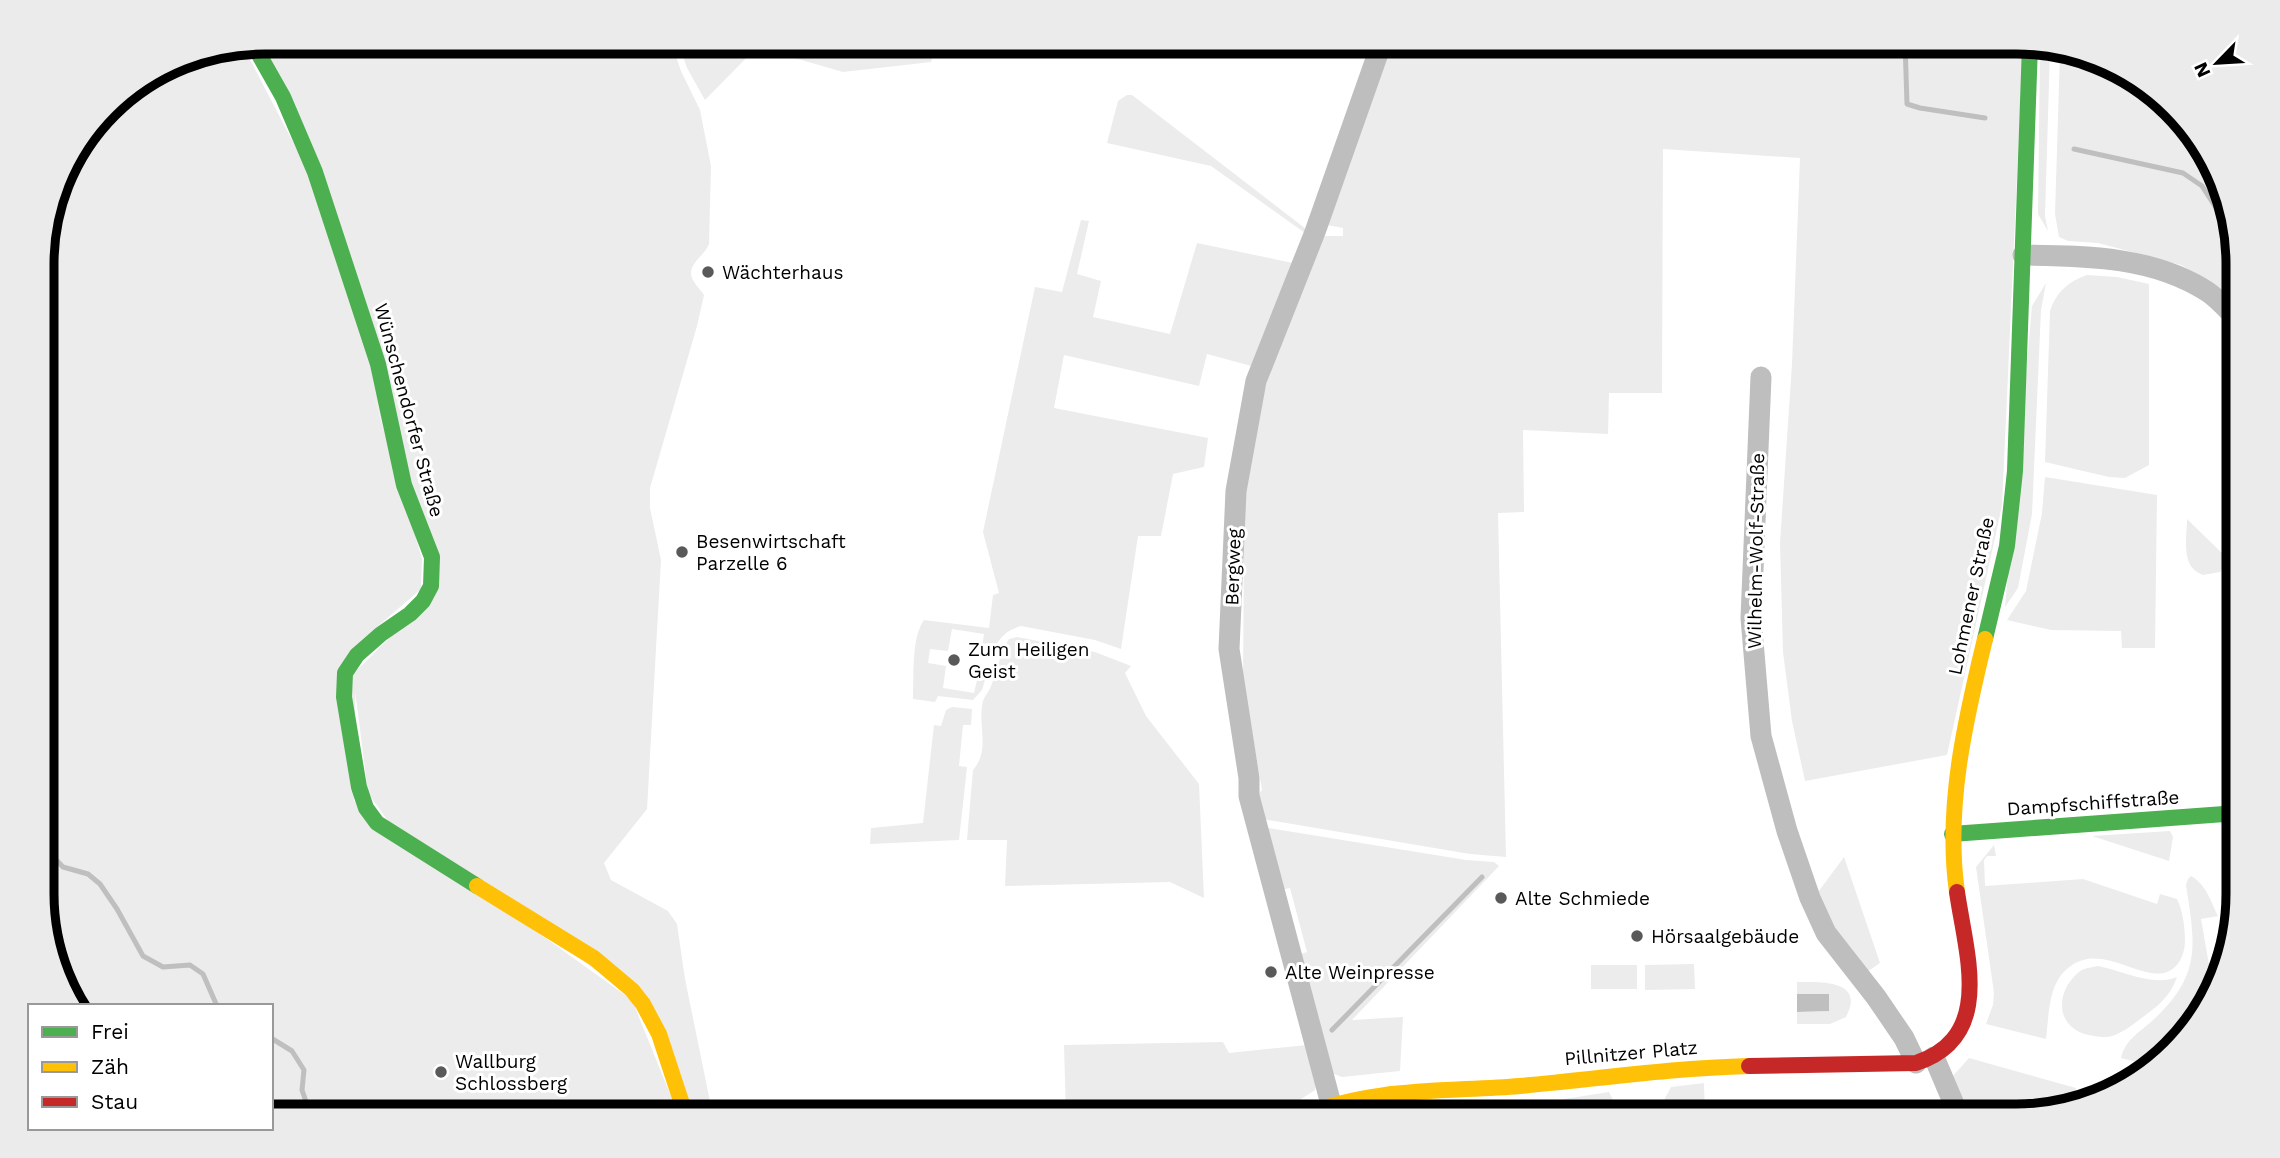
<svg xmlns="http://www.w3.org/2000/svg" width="2280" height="1158" viewBox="0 0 2280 1158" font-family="'Work Sans',sans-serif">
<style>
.green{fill:#ececec}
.water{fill:#bfbfbf}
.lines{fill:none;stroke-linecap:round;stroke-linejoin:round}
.stream{stroke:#bfbfbf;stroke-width:5}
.street{stroke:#bebebe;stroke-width:21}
.fast{stroke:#4caf50;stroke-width:16}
.slow{stroke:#ffc107;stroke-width:16}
.jam{stroke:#c62828;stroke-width:16}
.poi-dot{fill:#595959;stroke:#fff;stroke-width:2.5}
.labels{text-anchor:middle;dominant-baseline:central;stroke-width:6;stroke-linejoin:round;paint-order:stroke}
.poi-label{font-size:19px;fill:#000;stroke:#fff;text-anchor:start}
.street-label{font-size:19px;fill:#000;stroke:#fff}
.rim{fill:none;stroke:#000;stroke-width:9}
</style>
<rect width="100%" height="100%" fill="#fff"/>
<path class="green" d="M264 42H671L681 71 700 110 711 166 709 244C704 257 685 265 693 280 696 286 701 290 704 295L697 326 650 488V508L661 560 647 809 604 863 611 880 668 911 677 924 685 979 713 1116H693L653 1011 388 821 368 793 353 674 435 593Z
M678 42H937L931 62 843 72 757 47 705 100 687 68Z
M1390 42 2023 44 2002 506 1947 755 1805 781 1792 721 1783 652 1780 543 1792 364 1800 158 1663 149 1662 393H1609L1608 434 1523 430 1524 512 1498 513 1506 857 1470 854 1268 820 1261 817 1257 796 1262 790 1243 678 1244 549 1239 543 1250 437 1269 375 1321 238 1326 236H1343V228L1327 225Z
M243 46 306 167 422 559 421 589 356 645 354 801 632 1000 679 1116H271V1006H78L44 923 43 249 65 166 117 97 180 59Z
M2040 48 2050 50 2045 216 2048 231 2038 214Z
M2060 52 2114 65 2192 129 2236 236V302L2213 283 2181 265 2098 243 2068 241 2059 237 2055 214Z
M1127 95H1132L1306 229 1255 367 1207 354 1199 386 1064 355 1054 408 1208 438 1204 467 1173 474 1161 536H1138L1121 649 1095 640 1021 626C1006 630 1001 637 993 649L982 647 984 634 952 629 948 651 930 649 928 663 946 666 943 688 974 693 978 676 983 677 984 670H988L982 690 973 700 938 696 935 702 913 699C914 677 911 638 924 620L989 628 993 595 999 593 983 532 1035 287 1062 292 1081 220 1089 221 1077 274 1101 281 1093 317 1170 334 1197 243 1293 263 1305 233 1211 166 1107 143 1118 101Z
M2087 275 2117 277 2149 284V465L2125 478 2109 477 2045 462 2050 311C2056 292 2069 281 2087 275Z
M2046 283 2041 310 2032 514 2018 588 2005 607 2032 306Z
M2045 477 2157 495 2155 648H2122L2121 631 2051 630 2007 620 2026 591 2042 513Z
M2187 519 2228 559 2220 572 2203 575C2180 567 2187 539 2187 519Z
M1017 637 1095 652 1131 666 1125 673 1146 716 1199 784 1204 898 1170 882 1005 886 1007 840H967L973 770C991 750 977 724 983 701 985 695 989 692 991 686 999 669 998 657 1009 639Z
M952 707 972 709 971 725H963L959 766 967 767 959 840 870 844 871 828 923 823 934 725 941 726 946 710Z
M1268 828 1466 860 1494 862 1499 866 1352 1020 1403 1017 1400 1071 1342 1077 1329 1072 1298 955 1307 952 1290 888 1280 890 1264 830Z
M2170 831 2173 837 2169 861 2092 836Z
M1994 845 1996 856H1987L1984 860 1985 886 2083 879 2157 904 2160 894 2177 899C2183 911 2185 928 2185 942 2184 961 2173 977 2151 973 2124 968 2094 946 2068 968 2048 984 2049 1016 2046 1039L1986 1024 1993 1005 1994 993 1976 867Z
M1844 857 1880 963 1864 974 1852 961 1816 895Z
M2191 876C2206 884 2211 902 2218 916L2201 919 2214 993 2147 1070 2143 1068 2144 1064 2121 1058C2125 1041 2138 1033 2151 1022 2201 976 2196 948 2186 885L2188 879Z
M1694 964 1695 989 1645 990V965Z
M1591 965H1637V989H1591Z
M2098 966C2124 971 2152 987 2177 977 2169 998 2160 1004 2143 1017 2135 1023 2125 1031 2115 1035 2108 1038 2101 1037 2094 1036 2067 1033 2054 1011 2067 986 2071 980 2076 973 2082 970 2086 968 2093 967 2098 966Z
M1797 982C1819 982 1866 979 1846 1017L1830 1024H1797V1012L1829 1011V994H1797Z
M1223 1042 1229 1053 1307 1045 1317 1082 1315 1090 1275 1116H1066L1064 1045Z
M1969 1058 2076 1088 2075 1092 2088 1096 2030 1116H1957L1943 1087Z
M1704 1083 1705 1116H1649V1111L1663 1102 1671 1087Z
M1609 1092 1615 1104 1628 1112V1116H1562L1564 1099Z
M1510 1104 1512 1116H1353V1114Z"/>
<path class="water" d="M1797 994H1829V1011L1797 1012Z"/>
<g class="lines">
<path class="stream" d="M1905 42 1907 104 1920 108 1985 118
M2074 149 2183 173 2202 186 2236 239
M44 847 63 867 88 874 100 884 117 909 143 956 163 967 190 965 203 974 217 1006
M1332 1030 1482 877
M271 1038 292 1051 304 1070 302 1090 311 1116"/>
<path class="street" d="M2023 255C2086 256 2153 256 2208 292 2218 299 2227 309 2236 318
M1761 377 1751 618 1761 736 1787 831 1810 898 1826 933 1876 997 1904 1038 1916 1063
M1934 1057 1959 1116
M1331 1104 1249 796V778L1229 649 1236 491 1256 381 1315 232 1382 42"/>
<path class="fast" d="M253 44 283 97 315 172 378 364 404 485 432 557 431 586 423 601 410 614 381 634 357 655 345 673 344 697 359 787 366 808 377 823 477 886
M1985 639 2007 546 2015 471 2030 45
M1952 834 2238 813"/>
<path class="slow" d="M477 886 594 958 632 990 643 1004 659 1034 686 1116
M1957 892C1945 808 1965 721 1985 639
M1304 1116C1369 1087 1449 1092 1520 1086 1596 1079 1672 1068 1749 1066"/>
<path class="jam" d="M1749 1066 1916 1063C1995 1037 1966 955 1957 892"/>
</g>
<g class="poi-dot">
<circle cx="708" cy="272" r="7"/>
<circle cx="682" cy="552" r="7"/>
<circle cx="954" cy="660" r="7"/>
<circle cx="1501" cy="898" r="7"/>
<circle cx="1637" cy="936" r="7"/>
<circle cx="1271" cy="972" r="7"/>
<circle cx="441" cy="1072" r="7"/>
</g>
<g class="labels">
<g class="poi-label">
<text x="722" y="272">Wächterhaus</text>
<text x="696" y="541">Besenwirtschaft<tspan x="696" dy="22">Parzelle 6</tspan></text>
<text x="968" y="649">Zum Heiligen<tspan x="968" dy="22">Geist</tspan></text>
<text x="1515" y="898">Alte Schmiede</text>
<text x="1651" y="936">Hörsaalgebäude</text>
<text x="1285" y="972">Alte Weinpresse</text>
<text x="455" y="1061">Wallburg<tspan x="455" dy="22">Schlossberg</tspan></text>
</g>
<g class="street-label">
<text transform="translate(409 410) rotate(75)">Wünschendorfer Straße</text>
<text transform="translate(1756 551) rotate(-89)">Wilhelm-Wolf-Straße</text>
<text transform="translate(1233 567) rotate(-88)">Bergweg</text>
<text transform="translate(1971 596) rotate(-78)">Lohmener Straße</text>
<text transform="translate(2093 803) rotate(-4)">Dampfschiffstraße</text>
<text transform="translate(1631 1053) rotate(-5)">Pillnitzer Platz</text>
</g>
</g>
<path d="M0 0H2280V1158H0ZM264 54H2016A210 210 0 0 1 2226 264V894A210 210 0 0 1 2016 1104H264A210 210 0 0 1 54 894V264A210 210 0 0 1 264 54Z" fill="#ebebeb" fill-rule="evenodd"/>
<path class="rim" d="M264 54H2016A210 210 0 0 1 2226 264V894A210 210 0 0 1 2016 1104H264A210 210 0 0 1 54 894V264A210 210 0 0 1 264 54Z"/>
<rect x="28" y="1004" width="245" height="126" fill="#ffffff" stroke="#999999" stroke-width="2"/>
<rect x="42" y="1027" width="35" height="10" fill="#4caf50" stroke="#999999" stroke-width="2"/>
<text x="91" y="1039" font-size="21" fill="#000000">Frei</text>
<rect x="42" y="1062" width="35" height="10" fill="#ffc107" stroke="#999999" stroke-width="2"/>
<text x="91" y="1074" font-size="21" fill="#000000">Zäh</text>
<rect x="42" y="1097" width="35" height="10" fill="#c62828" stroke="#999999" stroke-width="2"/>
<text x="91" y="1109" font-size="21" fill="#000000">Stau</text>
<g transform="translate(2217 63) rotate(245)" stroke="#ffffff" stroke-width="5" paint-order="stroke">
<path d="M0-5L12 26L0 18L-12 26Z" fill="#000000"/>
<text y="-10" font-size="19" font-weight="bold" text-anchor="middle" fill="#000000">N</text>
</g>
</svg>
